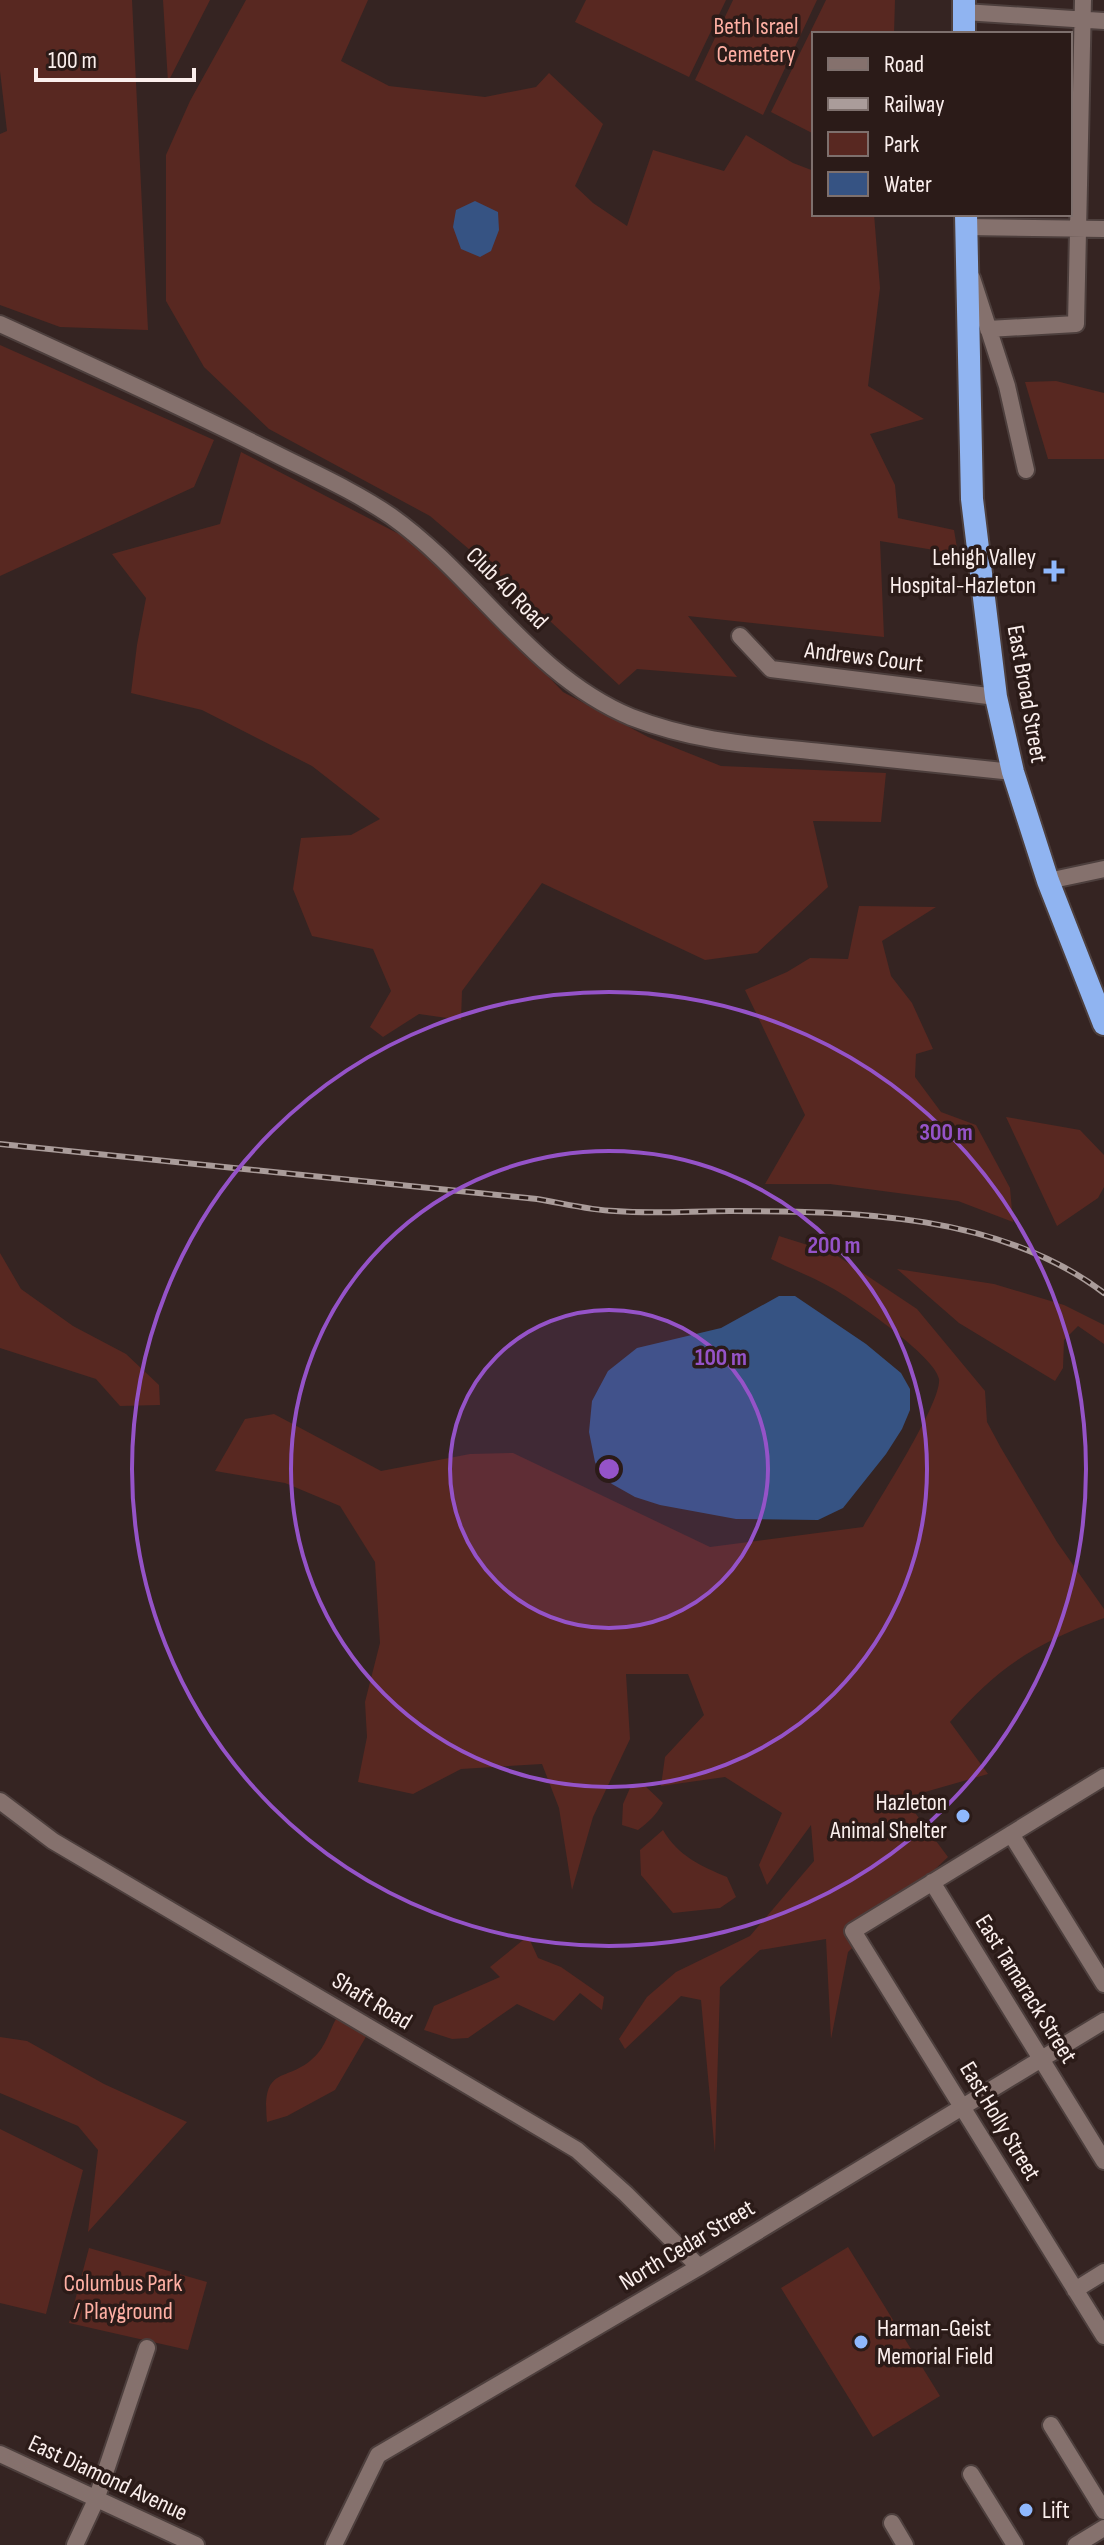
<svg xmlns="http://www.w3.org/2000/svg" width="1104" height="2545" viewBox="0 0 1104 2545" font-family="'Sofia Sans Condensed',sans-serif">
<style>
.green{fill:#582821}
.water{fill:#365383}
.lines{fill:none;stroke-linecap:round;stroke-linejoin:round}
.minor-casing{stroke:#4d3f3d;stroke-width:20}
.highway-casing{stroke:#4d3f3d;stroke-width:26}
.minor{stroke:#85716d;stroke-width:16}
.highway{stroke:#90b4f1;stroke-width:22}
.rail-casing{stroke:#aa9c9a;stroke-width:6}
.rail{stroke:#2b1b18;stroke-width:3;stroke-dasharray:9;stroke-linecap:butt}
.ring{fill:none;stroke:#9553c8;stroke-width:4}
.poi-dot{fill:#8fb8fd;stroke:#2b1b18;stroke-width:3}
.labels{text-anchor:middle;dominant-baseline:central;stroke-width:7;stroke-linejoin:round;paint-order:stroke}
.park-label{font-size:24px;fill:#ffb0a4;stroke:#2b1b18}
.poi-label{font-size:24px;fill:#fbefed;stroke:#2b1b18;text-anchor:end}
.street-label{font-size:24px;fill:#fbefed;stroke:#2b1b18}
.centre{fill:#9553c8;stroke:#2b1b18;stroke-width:4}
.ring-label{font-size:24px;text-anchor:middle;font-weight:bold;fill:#9553c8;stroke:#2b1b18;stroke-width:7;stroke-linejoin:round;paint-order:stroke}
</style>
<rect width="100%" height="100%" fill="#352422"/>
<path class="green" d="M0 0H132L148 330 60 327 0 305V134L7 131 0 71Z
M163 0H210L168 82Z
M246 0H368L341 61 389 86 485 97 536 87 549 73 603 124 575 186 593 203 627 226 653 150 724 171 746 135 793 163 814 171V214H874L880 288 868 386 924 419 870 434 895 485 898 518 954 530 958 554 880 541 884 637 688 616 737 677 637 669 619 685 510 584 430 516 269 429 204 367 166 301V155L190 101Z
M586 0H726L689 77 575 22Z
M733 0H817L763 115 695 80Z
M826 0H895L894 34H814V134L771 112Z
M0 345 214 440 194 487 0 576Z
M1056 381 1104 393V459H1048L1025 382Z
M241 452 426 548 563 692 648 737 721 766 886 773 881 822 813 821 828 887 757 953 705 960 542 883 462 991 461 1020 419 1014 383 1037 370 1027 391 991 373 949 312 936 293 889 301 838 351 835 380 819 312 766 202 710 131 693 137 645 146 598 112 554 220 524Z
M859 906 936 907 882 941 891 976 912 1003 933 1049 916 1054 915 1077 941 1112 976 1125 1010 1188 1013 1222 958 1201 830 1184H765L805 1115 745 990 787 972 810 958 848 959Z
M1006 1117 1080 1130 1104 1155V1187L1098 1198 1057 1226Z
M779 1236 833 1253 917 1309 985 1391 987 1422 1001 1448 1057 1542 1104 1609V1618C1036 1643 998 1667 950 1722L988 1774 904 1798 948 1857 848 1952 831 2039 826 1939 760 1950 720 1987 715 2153 701 2000 681 1996 625 2049 619 2039 647 1997 676 1972 750 1936 814 1861 811 1825 767 1885 759 1865 782 1813 725 1777 661 1786 665 1757 704 1715 688 1674H626L630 1739 593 1817 572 1890 559 1808 542 1764 461 1769 413 1794 358 1782 367 1737 365 1702 380 1643 375 1562 340 1506 285 1483 215 1471 245 1419 274 1414 381 1471 470 1454 513 1453 710 1547 863 1527C878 1501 942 1402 939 1379 936 1357 854 1300 832 1288 813 1277 791 1269 771 1259Z
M0 1253 21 1289 73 1326 126 1354 159 1385 160 1405 120 1406 96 1379 0 1348Z
M897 1269 994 1284 1064 1305 1104 1325V1344L1078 1326 1064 1340 1063 1368 1055 1381 959 1323Z
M643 1784 663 1803C656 1815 649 1822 638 1830L622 1825 623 1804 630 1788Z
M663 1830C678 1856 701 1866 727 1877L736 1897 720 1908 673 1913 641 1875 640 1850Z
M528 1936 538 1958 561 1967 604 1997 602 2010 580 1993 554 2021 517 2004 468 2038 452 2039 424 2030 434 2006 500 1977 490 1967Z
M336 2019 367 2035 335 2090 287 2116 267 2122C261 2060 290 2086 318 2053 326 2044 330 2030 336 2019Z
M0 2037 27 2041 104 2084 187 2122 88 2232 98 2150 78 2126 0 2093Z
M0 2129 83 2170 46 2314 0 2303Z
M848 2247 940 2396 873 2437 781 2288Z
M89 2248 207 2282 188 2350 69 2323Z"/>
<path class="water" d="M475 201 498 212 499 230 491 251 480 257 461 249 453 227 456 210Z
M779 1296H795L866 1344 901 1373 910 1389V1410L902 1429 886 1454 843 1508 818 1520 736 1519 660 1505 635 1497 612 1484 600 1472 595 1462 589 1432 592 1401 608 1371 637 1348 721 1328Z"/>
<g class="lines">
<defs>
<path id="minor" d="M964 12 1104 21
M966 227 1104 229
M972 278 1007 386 1026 470
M0 324C90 365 180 406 268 450 309 471 353 490 391 516 476 576 532 676 631 717 695 742 753 745 821 752 885 759 949 765 1013 772
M988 329 1076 324 1083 0
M740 636 771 669 996 697
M1048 881 1104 869
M1104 1777 853 1931 1104 2336
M0 1801 53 1841 577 2150 626 2194 699 2267
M1011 1834 1104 1984
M932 1882 1104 2161
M1075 2290 1104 2272
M1051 2425 1104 2511
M0 2454 196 2545
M971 2474 1015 2545
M892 2523 905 2545
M75 2545 96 2500 147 2348
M334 2545 378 2455 699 2267 1104 2021
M1076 2545 1104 2528"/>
<path id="highway" d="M964 0V34
M966 214 972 499 996 697 1013 772 1048 881 1104 1024"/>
</defs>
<use href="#minor" class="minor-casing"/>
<use href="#highway" class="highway-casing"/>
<use href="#minor" class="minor"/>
<use href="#highway" class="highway"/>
<defs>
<path id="rail" d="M0 1144 537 1199C562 1203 589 1210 615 1211 653 1214 692 1211 730 1211 856 1211 1000 1214 1104 1293"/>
</defs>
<use href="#rail" class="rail-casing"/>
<use href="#rail" class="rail"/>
</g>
<circle cx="609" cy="1469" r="159" fill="#9553c8" fill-opacity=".12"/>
<g class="ring">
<circle cx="609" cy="1469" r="159"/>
<circle cx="609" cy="1469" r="318"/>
<circle cx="609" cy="1469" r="477"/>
</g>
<g class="poi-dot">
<path d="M1050 559h8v8h8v8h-8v8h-8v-8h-8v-8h8z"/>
<circle cx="963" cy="1816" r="8"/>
<circle cx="861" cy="2342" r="8"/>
<circle cx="1026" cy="2510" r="8"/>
</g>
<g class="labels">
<g class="park-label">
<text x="756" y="26">Beth Israel<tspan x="756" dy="28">Cemetery</tspan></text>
<text x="123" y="2283">Columbus Park<tspan x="123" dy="28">/ Playground</tspan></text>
</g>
<g class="poi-label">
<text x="1036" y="557">Lehigh Valley<tspan x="1036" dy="28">Hospital-Hazleton</tspan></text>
<text x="947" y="1802">Hazleton<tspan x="947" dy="28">Animal Shelter</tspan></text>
<text x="877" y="2328" text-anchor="start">Harman-Geist<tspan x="877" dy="28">Memorial Field</tspan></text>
<text x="1042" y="2510" text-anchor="start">Lift</text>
</g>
<g class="street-label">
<text transform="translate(507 588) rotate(45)">Club 40 Road</text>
<text transform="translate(864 657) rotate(7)">Andrews Court</text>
<text transform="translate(1027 694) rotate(80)">East Broad Street</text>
<text transform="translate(1026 1989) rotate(58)">East Tamarack Street</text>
<text transform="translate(372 2001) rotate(31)">Shaft Road</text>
<text transform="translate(1000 2121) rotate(59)">East Holly Street</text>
<text transform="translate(687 2245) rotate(-31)">North Cedar Street</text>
<text transform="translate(108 2478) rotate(25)">East Diamond Avenue</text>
</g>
</g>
<circle cx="609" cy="1469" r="12" class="centre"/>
<g class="ring-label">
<text x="946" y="1140">300 m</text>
<text x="834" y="1253">200 m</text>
<text x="721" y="1365">100 m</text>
</g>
<rect x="812" y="32" width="260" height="184" fill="#2b1b18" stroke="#7e706d" stroke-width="2"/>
<rect x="828" y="58" width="40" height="12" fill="#85716d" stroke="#7e706d" stroke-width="2"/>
<text x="884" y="72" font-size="24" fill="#fbefed">Road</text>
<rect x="828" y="98" width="40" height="12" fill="#aa9c9a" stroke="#7e706d" stroke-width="2"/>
<text x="884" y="112" font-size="24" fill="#fbefed">Railway</text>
<rect x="828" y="132" width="40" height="24" fill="#582821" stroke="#7e706d" stroke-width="2"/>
<text x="884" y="152" font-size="24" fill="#fbefed">Park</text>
<rect x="828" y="172" width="40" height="24" fill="#365383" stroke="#7e706d" stroke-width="2"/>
<text x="884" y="192" font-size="24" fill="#fbefed">Water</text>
<path d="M36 68v12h158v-12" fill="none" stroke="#fbefed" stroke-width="4"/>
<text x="48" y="68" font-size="24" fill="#fbefed" stroke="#2b1b18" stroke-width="6" paint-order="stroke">100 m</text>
</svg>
